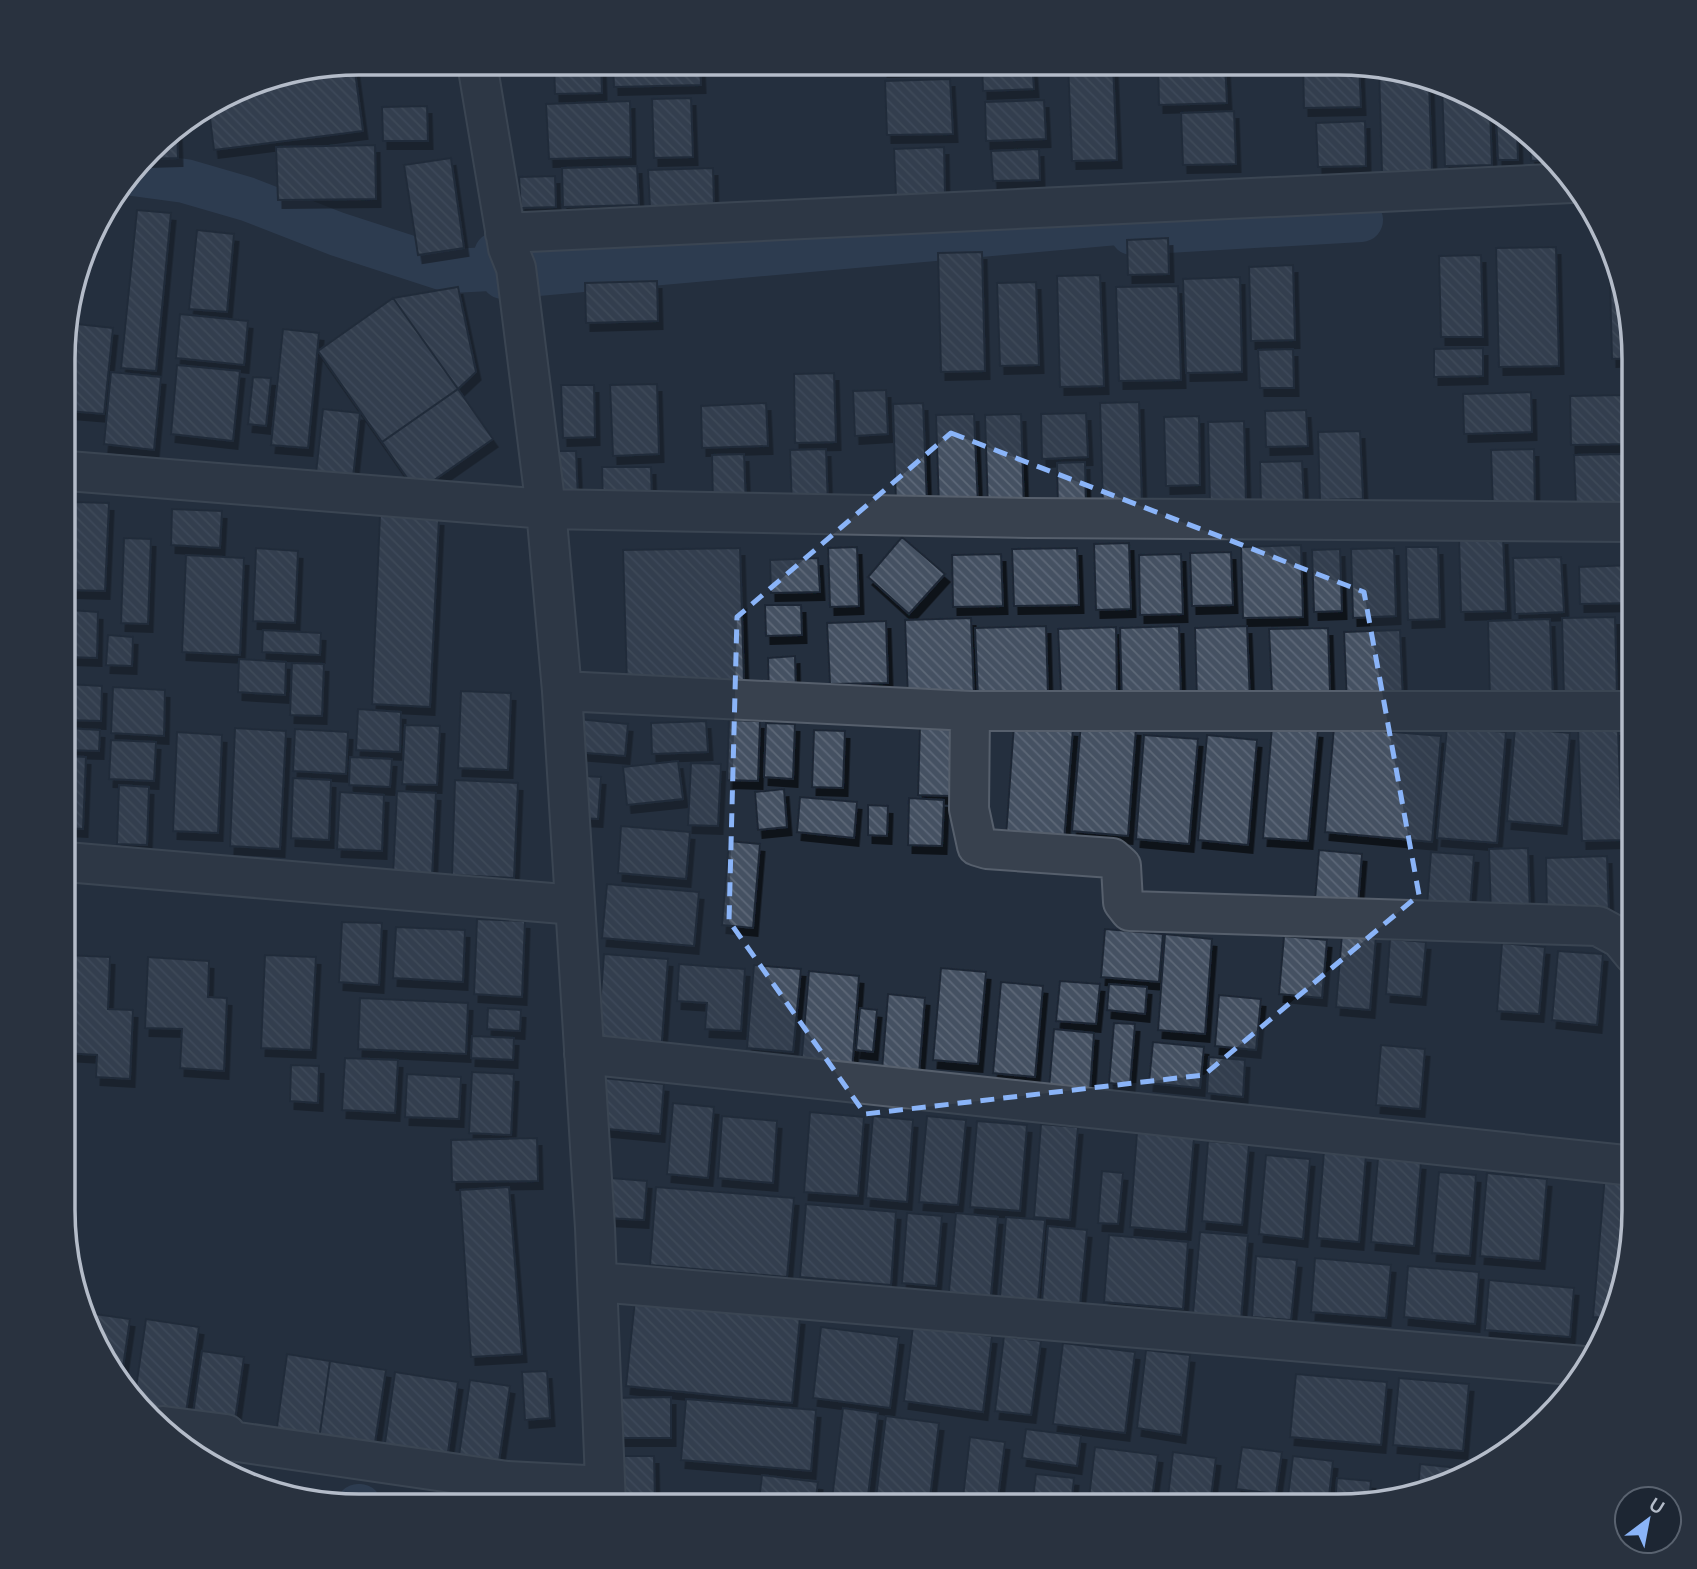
<svg xmlns="http://www.w3.org/2000/svg" width="1697" height="1569" viewBox="0 0 1697 1569" font-family="Cabin,sans-serif">
<style>
.lines{fill:none;stroke-linecap:round;stroke-linejoin:round}
.canal{stroke:#394c67;stroke-width:44}
.building{fill:url(#building-back-hatch);stroke:#1f2835;stroke-width:2;filter:url(#shadow)}
.minor-casing{stroke:#565f6c;stroke-width:42}
.minor{stroke:#38414e;stroke-width:38}
.marked{fill:none;stroke:#8ab4f8;stroke-width:5;stroke-dasharray:14 9;stroke-linejoin:round}
.rim{fill:none;stroke:#b4bcc9;stroke-width:3.5}
</style>
<defs>
<pattern id="building-back-hatch" width="6" height="6" patternUnits="userSpaceOnUse" patternTransform="scale(1.75)"><rect width="6" height="6" fill="#455162"/><path d="M-1 5l2 2M0 0l6 6M5-1l2 2" fill="none" stroke="#5d6877"/></pattern>
<filter id="shadow"><feDropShadow dx="4.5" dy="8" stdDeviation="0" flood-color="#0009"/></filter>
</defs>
<rect width="100%" height="100%" fill="#242f3e"/>
<g class="lines">
<path class="canal" d="M133 174 185 181 247 199 337 234 451 271 528 267
M1132 233 1361 220
M496 254 503 277 1162 219
M358 1506H360"/>
</g>
<path class="building" d="M554 63H601L602 93 555 94Z
M613 63H700L701 85 614 87Z
M883 63H955V67L883 69Z
M982 63H1032L1034 89 983 91Z
M1068 63 1113 64 1117 160 1072 161Z
M354 64 363 131 214 150 209 110 263 79Z
M1158 64H1225L1227 103 1159 105Z
M1233 64H1290V65L1233 67Z
M1303 64H1359L1361 107 1304 108Z
M1379 69 1429 83 1432 171 1382 172Z
M950 79 953 134 887 135 885 81Z
M1442 86 1469 94 1490 110 1492 165 1445 166Z
M691 98 693 157 654 158 652 99Z
M1044 100 1046 139 986 141 985 102Z
M630 101 631 157 549 159 546 104Z
M427 106 428 141H383L382 107Z
M1234 111 1236 164 1183 165 1181 113Z
M1496 114 1517 130 1518 160H1498Z
M1365 121 1366 166 1318 167 1316 123Z
M177 129 178 158 146 159 164 136Z
M1530 141 1556 160 1531 161Z
M375 145 376 199 278 200 276 147Z
M944 147 945 195 896 196 894 149Z
M1039 149 1040 180 993 181 991 151Z
M451 158 464 248 418 255 404 165Z
M637 166 639 205 563 207 562 168Z
M713 168 714 207 650 208 648 170Z
M555 176 556 207 521 208 519 177Z
M137 210 171 213 156 371 121 368Z
M197 230 234 234 227 312 189 309Z
M1168 238 1169 274 1128 275 1127 240Z
M1609 242 1633 339V358L1612 359Z
M1556 247 1559 366 1499 367 1496 248Z
M982 252 985 371 941 372 938 253Z
M1481 255 1483 337H1441L1439 256Z
M1293 265 1295 340 1251 341 1249 267Z
M1100 275 1104 386 1060 387 1057 276Z
M1240 277 1242 372 1186 373 1183 279Z
M657 281 658 321 586 323 585 283Z
M1036 282 1039 365 1000 366 997 283Z
M1178 286 1181 380 1119 381 1116 287Z
M458 287 476 372 458 389 393 298Z
M393 298 458 389 382 442 318 351Z
M180 314 248 321 244 365 176 358Z
M77 324 113 328 104 414 69 411Z
M283 329 319 333 308 448 271 445Z
M1483 348V376L1434 377V349Z
M1293 349 1294 388H1260L1258 350Z
M177 365 240 371 233 441 171 434Z
M111 372 161 377 154 450 104 444Z
M834 373 836 442 795 443 794 374Z
M253 377 271 378 266 426 248 424Z
M657 384 659 454 613 456 610 385Z
M561 385H594L595 437 563 438Z
M458 389 493 439 417 492 382 442Z
M886 390 888 434 855 436 853 391Z
M1531 392 1532 432 1464 434 1463 394Z
M1624 395 1626 444 1571 445 1570 396Z
M1139 402 1142 506 1103 507 1100 403Z
M766 403 768 446 702 448 701 406Z
M923 403 927 504H896L893 404Z
M323 409 360 413 353 477 316 473Z
M1306 410 1308 446 1266 447 1265 411Z
M1086 413 1088 457 1042 459 1041 414Z
M974 414 978 506 939 507 936 415Z
M1021 414 1024 509 988 510 985 415Z
M1199 416 1200 485 1166 486 1164 417Z
M1244 421 1246 503 1210 504 1208 422Z
M1360 431 1363 499 1320 500 1318 432Z
M826 449 828 507 792 508 790 450Z
M1534 449 1535 510H1493L1491 450Z
M553 451H576L578 500H554Z
M744 454 746 506 713 507 712 455Z
M1624 454 1625 505 1576 506 1574 455Z
M1302 461 1304 505 1261 506 1260 462Z
M1085 462 1086 510 1058 511 1057 463Z
M602 467H651L652 505 603 506Z
M75 502 109 503 105 591 71 590Z
M172 509 222 511 220 548 171 545Z
M380 515 439 518 430 707 372 704Z
M902 537 945 574 909 614 868 577Z
M1503 537 1506 611 1461 612 1459 538Z
M124 538 151 539 148 624 121 623Z
M1129 543 1131 609 1096 610 1094 544Z
M1301 545 1303 617 1243 618 1241 547Z
M857 547 859 606 830 607 828 548Z
M1406 547H1438L1440 619 1408 620Z
M256 548 298 551 295 623 253 621Z
M740 548 744 682 627 685 623 550Z
M1077 548 1079 605 1014 606 1012 549Z
M1394 548 1396 616 1353 618 1351 549Z
M1340 549 1342 611 1314 612 1312 550Z
M1231 552 1233 605 1192 606 1190 553Z
M1001 554 1003 606 953 607 952 555Z
M1181 554 1183 614 1140 615 1139 555Z
M186 555 244 558 240 655 182 652Z
M1561 557 1564 612 1515 614 1513 558Z
M818 558 820 592 771 593 770 560Z
M1634 565V603L1580 604 1579 567Z
M765 605H801L802 635 766 636Z
M70 610 98 612 97 658 69 657Z
M1615 617 1617 696 1564 698 1562 618Z
M971 618 974 698 908 699 905 620Z
M1550 619 1553 700 1490 702 1488 621Z
M886 621 888 683 830 684 827 623Z
M1046 626 1048 696 978 698 975 628Z
M1179 626 1181 702 1122 703 1120 628Z
M1247 626 1250 701 1197 702 1195 628Z
M1116 627 1117 692 1061 694 1058 629Z
M1328 628 1330 692 1272 693 1269 629Z
M263 630 321 633 320 655 262 652Z
M1400 630 1403 703 1347 705 1344 632Z
M108 635 133 637 132 666 106 665Z
M795 656 796 698H769L768 658Z
M239 659 286 662 285 695 238 692Z
M292 663 324 664 322 716 290 715Z
M67 684 102 686 101 721 66 720Z
M113 687 165 690 164 736 111 733Z
M461 691 511 693 508 770 458 768Z
M358 709 401 712 400 752 356 750Z
M578 719 628 724 625 756 575 752Z
M729 720 760 721 758 781 727 780Z
M706 721 708 752 652 754 651 723Z
M766 723 795 724 793 779 764 777Z
M1081 723 1136 728 1128 836 1072 831Z
M1014 724 1073 729 1064 841 1006 836Z
M405 725 440 726 437 785 402 784Z
M920 725 952 727 950 796 918 795Z
M1272 726 1318 730 1308 841 1263 838Z
M1334 727 1441 736 1432 842 1325 832Z
M1447 727 1506 732 1497 843 1437 838Z
M66 728 100 730 99 751 66 750Z
M235 728 286 731 280 849 230 846Z
M1515 728 1570 733 1562 826 1507 821Z
M1578 728H1618L1622 840 1582 841Z
M295 729 348 732 346 774 293 771Z
M814 730 845 731 843 788 812 787Z
M177 732 222 735 218 833 173 831Z
M1144 735 1198 739 1189 844 1136 839Z
M1207 735 1257 740 1248 845 1198 840Z
M111 740 156 742 154 781 109 779Z
M66 756 86 757 83 829 66 828Z
M350 757 392 759 390 787 349 785Z
M678 761 683 799 627 805 623 767Z
M691 763 721 764 718 826 688 825Z
M585 776 601 777 598 819 581 818Z
M293 778 331 780 329 840 291 838Z
M455 780 518 783 514 878 452 875Z
M119 785 149 787 147 845 117 844Z
M784 789 787 827 758 830 755 792Z
M397 791 436 793 432 877 393 875Z
M340 792 384 795 382 851 337 849Z
M800 797 857 802 854 838 797 832Z
M909 798 944 800 942 846 908 845Z
M868 805 888 806 887 836 868 835Z
M621 826 690 832 686 879 618 873Z
M729 841 760 844 753 928 722 925Z
M1528 848 1530 915 1491 916 1489 849Z
M1319 850 1362 854 1357 917 1314 913Z
M1431 852 1474 855 1469 922 1426 919Z
M1607 856 1609 915 1547 916 1546 858Z
M607 884 699 892 694 946 602 938Z
M477 919 525 921 522 997 474 994Z
M342 922 382 923 379 985 339 982Z
M396 927 465 930 463 982 393 978Z
M1105 929 1163 934 1159 982 1101 977Z
M1165 934 1212 939 1205 1034 1158 1030Z
M1342 934 1376 936 1370 1010 1336 1007Z
M1284 936 1327 940 1322 998 1279 994Z
M1390 939 1426 942 1421 997 1386 994Z
M1502 943 1545 947 1539 1014 1497 1011Z
M1558 951 1603 954 1597 1025 1552 1020Z
M604 954 668 959 661 1053 597 1047Z
M65 955 110 957 108 1009 133 1010 130 1079 96 1077 97 1055 65 1053Z
M265 955 316 957 311 1050 261 1048Z
M148 957 209 961 208 997 227 998 224 1071 180 1068 182 1029 145 1028Z
M679 964 745 969 741 1031 705 1029 707 1003 677 1001Z
M754 965 801 969 793 1052 747 1048Z
M941 968 986 972 978 1064 933 1060Z
M809 971 859 976 852 1072 801 1067Z
M1060 981 1100 984 1096 1024 1056 1021Z
M1001 982 1043 986 1035 1077 993 1073Z
M1109 984 1147 987 1145 1014 1107 1010Z
M888 994 925 998 919 1074 882 1070Z
M1219 995 1261 999 1256 1050 1215 1046Z
M360 998 468 1003 466 1054 358 1049Z
M488 1008 521 1010 520 1031 487 1029Z
M860 1008 877 1010 873 1052 856 1050Z
M1114 1023 1135 1024 1130 1085 1109 1083Z
M1054 1029 1094 1033 1090 1091 1049 1088Z
M472 1036 514 1038 513 1060 471 1058Z
M1153 1042 1204 1047 1200 1088 1149 1083Z
M1381 1045 1425 1049 1420 1109 1376 1105Z
M1209 1057 1245 1060 1243 1097 1207 1093Z
M345 1058 398 1060 395 1113 342 1110Z
M291 1065 319 1066 318 1103 290 1101Z
M472 1072 514 1074 511 1135 469 1133Z
M407 1074 461 1077 459 1119 405 1117Z
M602 1078 664 1084 660 1134 598 1128Z
M673 1103 714 1107 708 1178 667 1174Z
M810 1112 864 1117 858 1196 804 1192Z
M722 1116 777 1121 773 1183 718 1178Z
M873 1116 913 1120 907 1202 866 1198Z
M927 1116 966 1120 958 1205 919 1202Z
M977 1121 1027 1125 1020 1211 970 1207Z
M1041 1124 1078 1127 1070 1220 1034 1217Z
M1137 1132 1194 1137 1186 1232 1130 1227Z
M537 1138 538 1181 452 1182 451 1140Z
M1208 1141 1249 1145 1242 1225 1202 1221Z
M1324 1151 1366 1155 1359 1242 1317 1238Z
M1266 1155 1310 1159 1303 1239 1259 1234Z
M1378 1158 1421 1162 1414 1246 1371 1242Z
M1102 1171 1123 1173 1118 1224 1098 1223Z
M1439 1172 1476 1175 1470 1256 1432 1253Z
M1487 1173 1547 1179 1540 1261 1480 1256Z
M1605 1175 1634 1178V1210L1609 1318 1593 1317Z
M611 1178 647 1181 644 1220 607 1218Z
M509 1187 522 1354 471 1357 460 1190Z
M656 1187 794 1198 787 1277 650 1265Z
M806 1204 896 1212 891 1285 800 1277Z
M907 1213 942 1216 936 1286 902 1283Z
M956 1213 998 1217 990 1306 948 1302Z
M1006 1217 1045 1220 1038 1301 1000 1298Z
M1048 1226 1087 1230 1080 1305 1042 1302Z
M1200 1232 1248 1236 1241 1319 1193 1314Z
M1109 1235 1188 1242 1183 1309 1104 1302Z
M1256 1256 1297 1260 1291 1320 1252 1317Z
M1315 1258 1391 1265 1386 1318 1311 1312Z
M1408 1266 1479 1272 1475 1324 1404 1317Z
M1489 1280 1574 1288 1570 1337 1485 1330Z
M635 1300 800 1317 792 1403 626 1386Z
M95 1314 130 1319 121 1381 92 1333Z
M146 1319 199 1327 185 1419 147 1413 134 1401Z
M913 1326 992 1336 983 1412 904 1401Z
M821 1327 899 1337 890 1408 813 1398Z
M1004 1336 1041 1341 1031 1415 995 1411Z
M1063 1343 1135 1352 1125 1433 1053 1424Z
M1146 1350 1190 1355 1181 1435 1137 1428Z
M202 1351 244 1357 234 1427 192 1421Z
M287 1354 330 1361 318 1447 275 1441Z
M330 1361 386 1370 373 1456 318 1447Z
M547 1371 550 1418 525 1420 522 1372Z
M395 1372 458 1382 446 1466 383 1457Z
M1296 1374 1387 1382 1381 1445 1290 1437Z
M1399 1378 1469 1384 1463 1451 1393 1445Z
M470 1380 510 1386 497 1475 457 1469Z
M671 1397V1438H610L609 1398Z
M686 1399 816 1410 811 1471 681 1460Z
M843 1408 878 1413 867 1504 832 1499Z
M886 1416 939 1423 929 1506H875Z
M1026 1429 1081 1436 1077 1466 1022 1458Z
M970 1437 1005 1442 997 1506H962Z
M1095 1447 1158 1455 1151 1506H1088Z
M1242 1447 1282 1452 1276 1494 1236 1489Z
M1173 1452 1216 1458 1210 1505 1167 1506Z
M611 1456H654L655 1501H612Z
M1293 1456 1333 1461 1328 1505 1287 1504Z
M1420 1464 1459 1468 1458 1479 1418 1491Z
M1036 1474 1074 1478 1071 1506H1032Z
M762 1475 818 1482 815 1506 759 1501Z
M1337 1478 1371 1481 1369 1503 1335 1505Z"/>
<g class="lines">
<defs>
<path id="minor" d="M477 63 508 248 516 268 546 509 562 691 595 1228 606 1506
M505 233 1572 183
M68 471 546 509 1029 518 1633 522
M562 691 970 711H1634
M970 711 969 809 977 846 987 849 1112 858 1121 866 1123 902 1130 911 1598 926 1620 938 1634 955
M66 862 575 905
M584 1054 1634 1166
M598 1282 1584 1366
M163 1426 226 1434 231 1441 507 1481 605 1486"/>
</defs>
<use href="#minor" class="minor-casing"/>
<use href="#minor" class="minor"/>
</g>
<path d="M0 0H1697V1569H0ZM951 433 1364 592 1419 895 1204 1075 865 1114 729 921 737 617Z" fill="#242f3e" fill-opacity=".55" fill-rule="evenodd"/>
<path class="marked" d="M951 433 1364 592 1419 895 1204 1075 865 1114 729 921 737 617Z"/>
<path d="M0 0H1697V1569H0ZM359 75H1338A284 284 0 0 1 1622 359V1210A284 284 0 0 1 1338 1494H359A284 284 0 0 1 75 1210V359A284 284 0 0 1 359 75Z" fill="#29323f" fill-rule="evenodd"/>
<path class="rim" d="M359 75H1338A284 284 0 0 1 1622 359V1210A284 284 0 0 1 1338 1494H359A284 284 0 0 1 75 1210V359A284 284 0 0 1 359 75Z"/>
<g transform="translate(1648 1520) rotate(32)"><circle r="33" fill="#1d2633" stroke="#59626f" stroke-width="2"/>
<path d="M0-5L12 26L0 18L-12 26Z" fill="#8ab4f8"/>
<text y="-10" font-size="19" font-weight="bold" text-anchor="middle" fill="#b4bcc9">U</text>
</g>
</svg>
